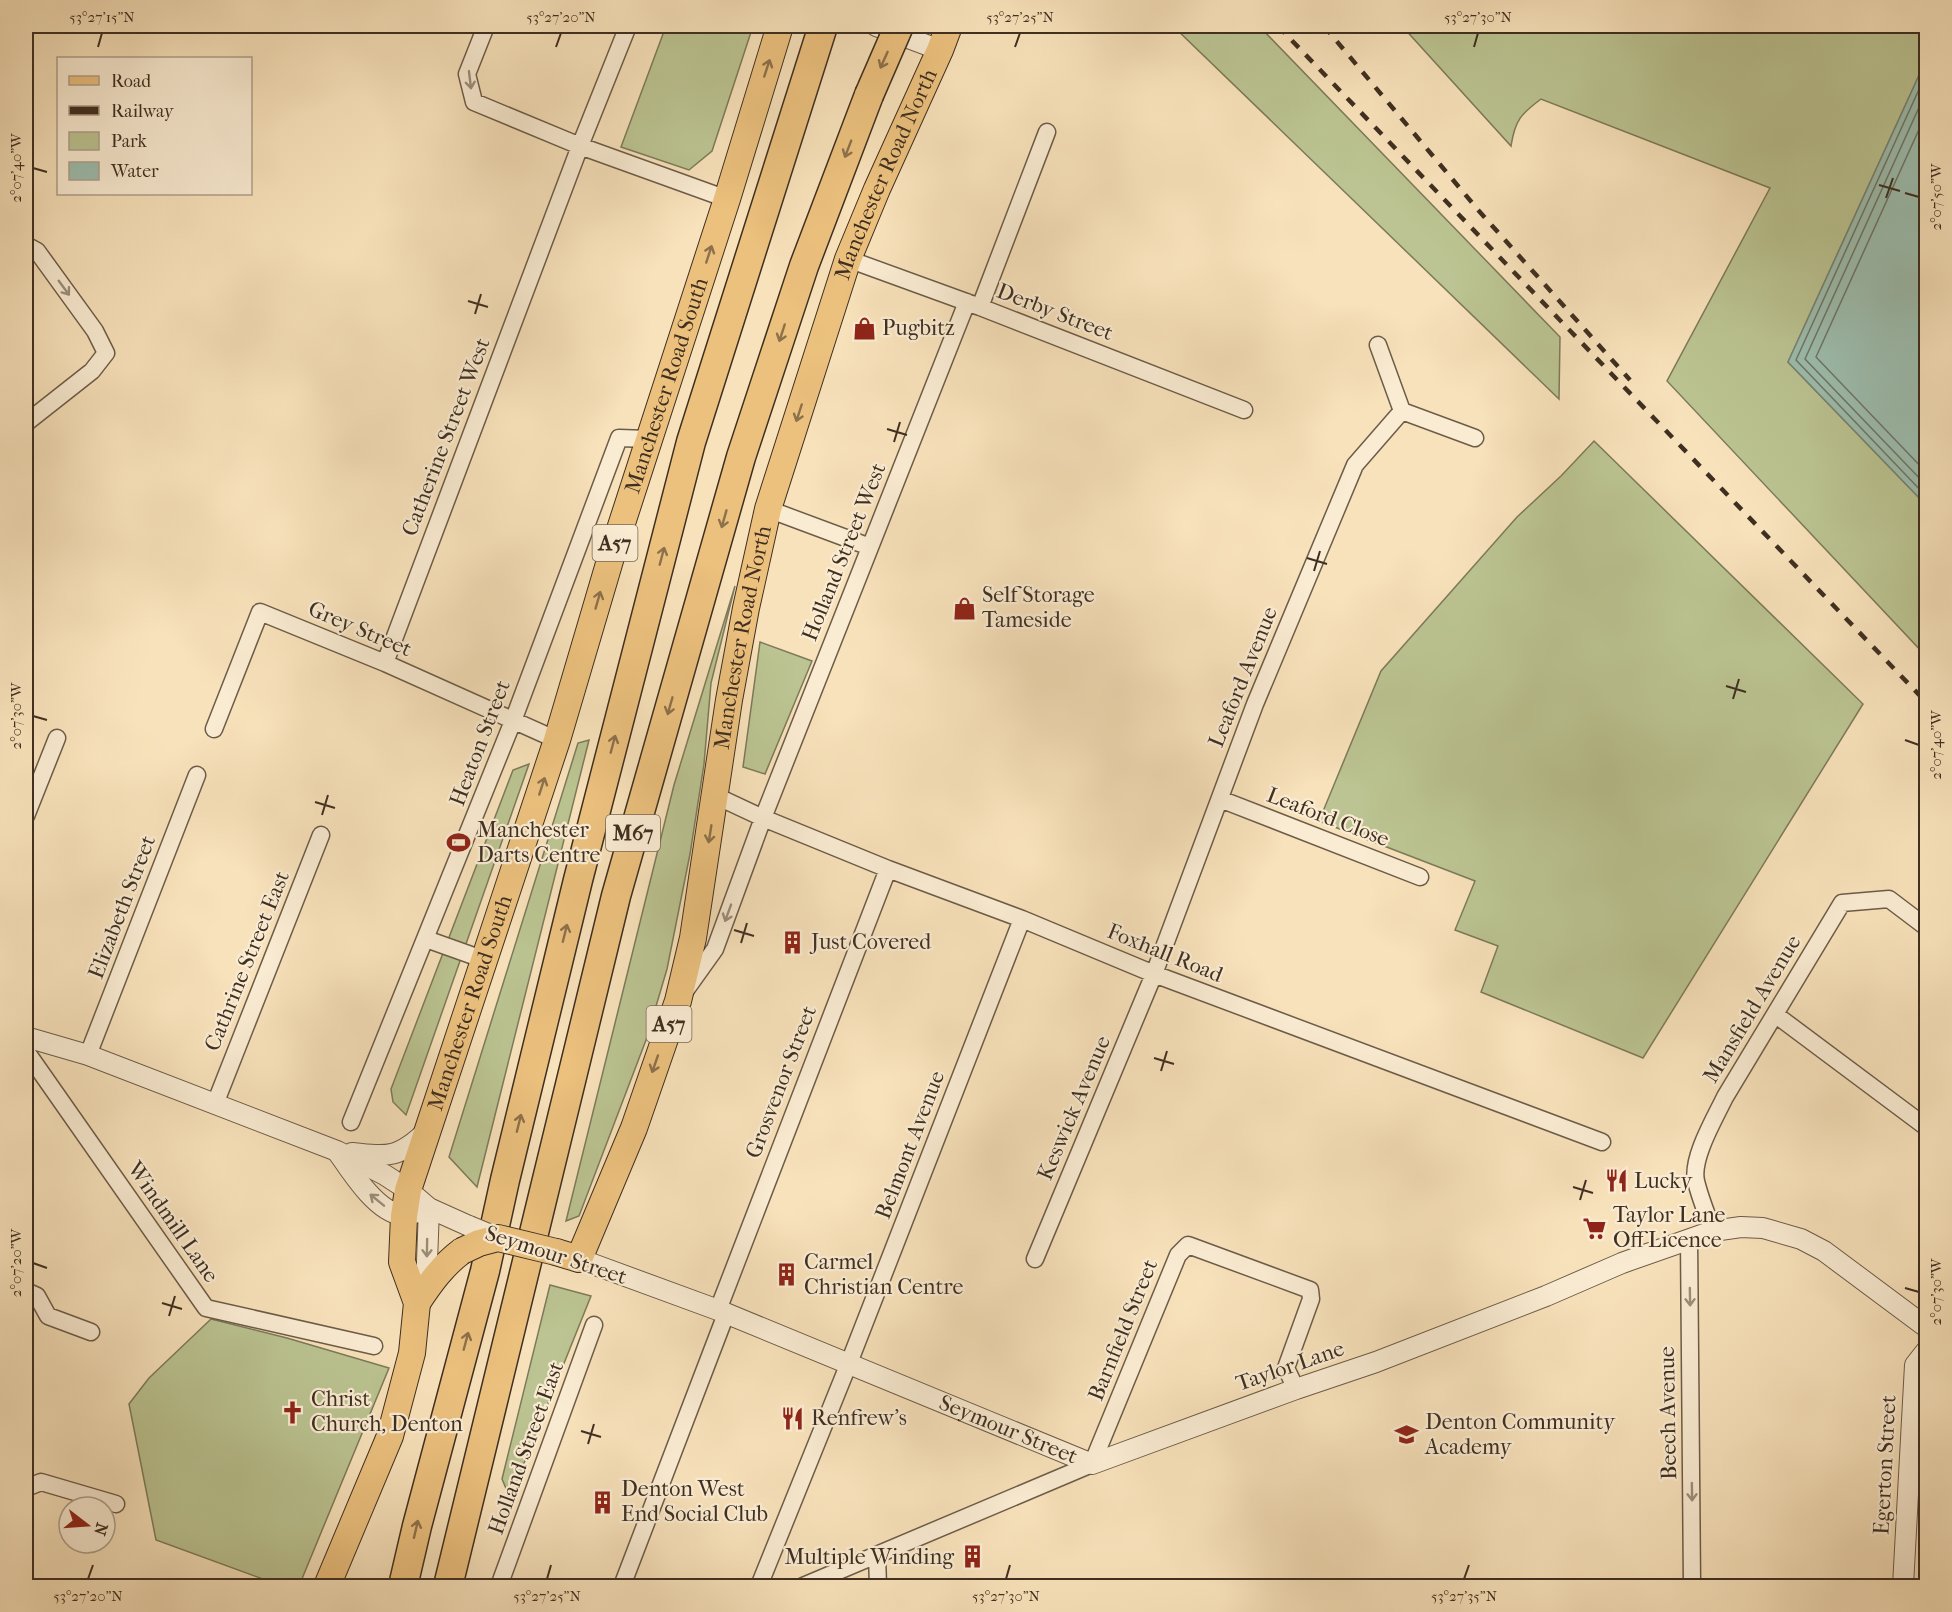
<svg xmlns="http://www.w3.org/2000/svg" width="1952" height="1612" viewBox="0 0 1952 1612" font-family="'IM FELL French Canon',serif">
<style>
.green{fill:#bbc492;stroke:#7d7a5a;stroke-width:1.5}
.water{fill:#9dbeaf;stroke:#778576;stroke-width:1.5}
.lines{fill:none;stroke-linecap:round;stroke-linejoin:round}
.shore{stroke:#6e7668;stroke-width:1.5}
.minor-casing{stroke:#6d5c48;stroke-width:19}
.tertiary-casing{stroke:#6d5c48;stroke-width:22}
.primary-casing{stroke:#3f2f21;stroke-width:28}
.motorway-casing{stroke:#3f2f21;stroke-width:31}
.minor{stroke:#faecd3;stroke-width:16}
.tertiary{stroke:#faecd3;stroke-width:20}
.primary{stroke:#ecc17e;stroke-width:26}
.motorway{stroke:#ecc17e;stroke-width:28}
.rail{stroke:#3f2f21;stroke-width:4.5;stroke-dasharray:10 10;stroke-linecap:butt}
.tertiary-bridge-casing{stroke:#6d5c48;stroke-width:22;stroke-linecap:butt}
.primary-bridge-casing{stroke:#3f2f21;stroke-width:28;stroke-linecap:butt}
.motorway-bridge-casing{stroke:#3f2f21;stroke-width:31;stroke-linecap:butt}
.tertiary-bridge{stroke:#faecd3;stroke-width:20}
.primary-bridge{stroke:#ecc17e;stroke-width:26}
.motorway-bridge{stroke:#ecc17e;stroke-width:28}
.oneway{stroke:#8d714b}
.oneway2{stroke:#9c8e7a}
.ticks{fill:none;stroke:#3f2f21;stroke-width:2}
.labels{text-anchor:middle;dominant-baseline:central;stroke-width:4.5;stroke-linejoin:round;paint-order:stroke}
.shield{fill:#faecd3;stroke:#776856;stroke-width:1.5}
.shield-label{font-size:21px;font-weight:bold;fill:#3f2f21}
.street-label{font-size:22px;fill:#3f2f21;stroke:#faecd3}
.poi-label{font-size:22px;fill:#3f2f21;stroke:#faecd3;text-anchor:start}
.neatline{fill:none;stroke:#3f2f21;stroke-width:2}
.ticks-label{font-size:15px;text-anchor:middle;fill:#3f2f21}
</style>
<rect width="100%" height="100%" fill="#f8e2bb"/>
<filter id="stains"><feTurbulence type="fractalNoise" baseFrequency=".00333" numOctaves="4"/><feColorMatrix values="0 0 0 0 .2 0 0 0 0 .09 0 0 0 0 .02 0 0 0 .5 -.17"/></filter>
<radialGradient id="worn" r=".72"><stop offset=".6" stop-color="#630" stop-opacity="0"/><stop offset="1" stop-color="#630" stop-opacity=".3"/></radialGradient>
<path class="green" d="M666 26H753L712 151 689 170 621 147Z
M1173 26H1259L1560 337 1559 399Z
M1402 26H1926V60L1788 362 1926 505V656L1667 381 1770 188 1541 99C1521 114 1515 120 1511 146Z
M1594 441 1863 704 1643 1058 1481 992 1498 946 1455 930 1475 881 1319 821 1381 671 1517 517 1561 476Z
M735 586 711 683 704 764 690 854 667 969 646 1040 579 1216 566 1221 674 785Z
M760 642 812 661 765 774 743 767Z
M589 740 477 1187 449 1157 578 743Z
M529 764 406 1115 393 1102 391 1089 513 770Z
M550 1285 591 1296 510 1498 502 1479Z
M211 1319 287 1338 389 1368 299 1586H282L156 1540 129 1404 149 1378Z"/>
<path class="water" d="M1926 60V505L1788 362Z"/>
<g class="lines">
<path class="shore" d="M1926 74 1796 360 1926 496
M1926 92 1805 359 1926 485
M1926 114 1816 357 1926 472"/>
<defs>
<path id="minor" d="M486 26 467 74 474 102 580 146 727 199
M26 245 37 251 95 331 106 353 92 371 26 423
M848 259 980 307 1244 410
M980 307 1047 132
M1378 345 1402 411 1475 438
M768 509 870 547
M385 663 580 146 628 26
M214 729 260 612 385 663 557 740
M716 796 763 818 888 869 1022 919 1154 974 1602 1142
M1220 799 1420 877
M26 816 57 738
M426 939 485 960
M685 991 715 949 763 818 967 302
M1776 1015 1926 1127
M26 1051 206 1308 374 1346
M88 1055 197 775
M215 1104 321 835
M351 1122 513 721 619 438 648 439
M1713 1231C1707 1215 1700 1198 1696 1181 1691 1158 1715 1118 1725 1097L1842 903 1889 899 1926 927
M1689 1238 1692 1586
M1035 1259 1154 974 1255 704 1355 465 1402 411
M26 1291 37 1296 48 1316 91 1332
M718 1310 888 869
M26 1488 41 1482 116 1504
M877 1555 878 1586
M499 1586 594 1325
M622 1586 726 1314
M759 1586 849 1363 1022 919
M803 1586 1092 1464 1178 1255 1188 1245 1310 1290 1311 1299 1286 1368 1296 1389"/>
<g id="tertiary">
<path d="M876 26 940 50"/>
<path d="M26 1037 88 1055 337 1151 385 1175 408 1190 429 1208 469 1226"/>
<path d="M352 1153C389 1157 399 1158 427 1131"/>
<path d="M339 1154C352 1173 377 1212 402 1215 410 1216 422 1210 429 1208L426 1289"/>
<path id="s1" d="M579 1259 718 1310 1092 1464 1296 1389 1376 1362 1546 1296 1622 1263 1713 1231 1741 1227 1763 1228 1801 1239 1824 1251 1926 1327"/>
<path d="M1903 1586 1915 1365 1926 1351"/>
</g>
<g id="primary">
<path id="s2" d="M556 1252 579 1259 634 1128 678 1001 693 938 729 700 746 608 768 509 848 259 877 189 940 50 949 26"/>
<path d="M417 1303C430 1283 443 1265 462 1251"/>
<path id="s3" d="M327 1586 390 1436 412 1353 417 1303 402 1262 404 1216 408 1190 557 740 611 557 727 199 780 26"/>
</g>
<path id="motorway" d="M403 1586 417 1526 485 1271 505 1180 578 880 691 442 823 26
M448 1586 616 896 741 457 804 266 869 95"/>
</defs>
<use href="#minor" class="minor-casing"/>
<use href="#tertiary" class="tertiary-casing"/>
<use href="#primary" class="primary-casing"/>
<use href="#motorway" class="motorway-casing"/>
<use href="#minor" class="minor"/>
<use href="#tertiary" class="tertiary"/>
<use href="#primary" class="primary"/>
<use href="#motorway" class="motorway"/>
<path class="rail" d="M1278 26 1926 702
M1324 26 1479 211 1630 380"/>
<defs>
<path id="tertiary-bridge" d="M469 1226 498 1238"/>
<path id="primary-bridge" d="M462 1251 479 1243 498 1238 556 1252"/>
<path id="motorway-bridge" d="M869 95 899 26"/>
</defs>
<use href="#tertiary-bridge" class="tertiary-bridge-casing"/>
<use href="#primary-bridge" class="primary-bridge-casing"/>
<use href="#motorway-bridge" class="motorway-bridge-casing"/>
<use href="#tertiary-bridge" class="tertiary-bridge"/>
<use href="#primary-bridge" class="primary-bridge"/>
<use href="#motorway-bridge" class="motorway-bridge"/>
</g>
<defs><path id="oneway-shaft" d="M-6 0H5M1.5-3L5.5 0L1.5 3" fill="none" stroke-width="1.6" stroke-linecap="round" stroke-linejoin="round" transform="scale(1.5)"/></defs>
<g class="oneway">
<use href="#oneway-shaft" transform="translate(884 60) rotate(114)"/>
<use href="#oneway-shaft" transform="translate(767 68) rotate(-72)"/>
<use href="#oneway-shaft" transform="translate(848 149) rotate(111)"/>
<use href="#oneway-shaft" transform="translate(709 254) rotate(-72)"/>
<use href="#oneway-shaft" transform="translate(782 333) rotate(108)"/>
<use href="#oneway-shaft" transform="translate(799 413) rotate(108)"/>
<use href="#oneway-shaft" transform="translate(724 519) rotate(106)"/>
<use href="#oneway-shaft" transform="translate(662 556) rotate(-75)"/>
<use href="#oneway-shaft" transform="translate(598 600) rotate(-74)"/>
<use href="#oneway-shaft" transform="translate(670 706) rotate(106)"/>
<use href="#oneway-shaft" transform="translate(613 744) rotate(-75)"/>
<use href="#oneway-shaft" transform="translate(542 786) rotate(-72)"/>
<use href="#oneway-shaft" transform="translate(710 834) rotate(99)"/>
<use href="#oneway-shaft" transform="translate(565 933) rotate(-76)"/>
<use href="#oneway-shaft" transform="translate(655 1064) rotate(109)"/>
<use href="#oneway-shaft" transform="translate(519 1123) rotate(-76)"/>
<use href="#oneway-shaft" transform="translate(466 1341) rotate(-75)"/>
<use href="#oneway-shaft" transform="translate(416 1529) rotate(-77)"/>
</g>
<g class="oneway2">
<use href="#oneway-shaft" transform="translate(470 80) rotate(83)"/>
<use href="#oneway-shaft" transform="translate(64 288) rotate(54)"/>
<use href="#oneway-shaft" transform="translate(728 913) rotate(110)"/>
<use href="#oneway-shaft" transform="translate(377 1200) rotate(-141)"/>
<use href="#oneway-shaft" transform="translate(427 1248) rotate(91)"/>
<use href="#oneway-shaft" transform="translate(1690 1297) rotate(89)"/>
<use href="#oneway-shaft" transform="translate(1692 1492) rotate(89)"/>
</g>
<path class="ticks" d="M98 47 102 33M556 47 561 33M1015 47 1020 33M1474 47 1478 33M33 168 47 172M1879 185 1900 191M1905 193 1919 197M1886 198 1893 178M468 301 488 307M475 314 481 294M887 429 907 435M894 442 900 422M1307 558 1327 564M1314 571 1320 551M1726 686 1746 692M1733 699 1739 679M33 716 47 720M1905 740 1919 745M315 802 335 808M322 815 328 795M734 930 754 936M741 943 747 923M1154 1058 1174 1064M1161 1071 1167 1051M1573 1187 1593 1193M1580 1200 1586 1180M33 1263 47 1268M1905 1288 1919 1292M162 1303 182 1309M169 1316 175 1296M581 1431 601 1437M588 1444 594 1424M88 1579 93 1565M547 1579 551 1565M1006 1579 1010 1565M1464 1579 1469 1565"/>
<defs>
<symbol id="shop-bare" viewBox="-9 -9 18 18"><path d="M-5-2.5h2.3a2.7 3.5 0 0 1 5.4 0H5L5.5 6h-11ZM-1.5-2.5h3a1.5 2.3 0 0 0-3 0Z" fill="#8f2418" stroke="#faecd3" stroke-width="2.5" paint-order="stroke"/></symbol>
<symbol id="stadium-bare" viewBox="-9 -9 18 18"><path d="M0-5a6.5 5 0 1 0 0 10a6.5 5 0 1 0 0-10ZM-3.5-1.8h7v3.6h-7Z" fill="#8f2418" stroke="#faecd3" stroke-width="2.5" paint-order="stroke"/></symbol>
<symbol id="building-bare" viewBox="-9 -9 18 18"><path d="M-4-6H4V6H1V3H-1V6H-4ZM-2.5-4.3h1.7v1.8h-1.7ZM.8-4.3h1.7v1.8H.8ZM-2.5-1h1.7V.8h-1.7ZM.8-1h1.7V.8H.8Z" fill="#8f2418" stroke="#faecd3" stroke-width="2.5" paint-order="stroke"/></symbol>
<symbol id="restaurant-bare" viewBox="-9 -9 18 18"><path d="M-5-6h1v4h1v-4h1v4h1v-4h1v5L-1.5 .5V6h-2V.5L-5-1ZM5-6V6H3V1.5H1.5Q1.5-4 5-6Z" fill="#8f2418" stroke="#faecd3" stroke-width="2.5" paint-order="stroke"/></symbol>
<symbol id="supermarket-bare" viewBox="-9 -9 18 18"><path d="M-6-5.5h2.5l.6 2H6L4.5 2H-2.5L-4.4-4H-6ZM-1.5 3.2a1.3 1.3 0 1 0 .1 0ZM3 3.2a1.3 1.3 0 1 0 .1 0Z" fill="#8f2418" stroke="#faecd3" stroke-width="2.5" paint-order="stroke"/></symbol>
<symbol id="church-bare" viewBox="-9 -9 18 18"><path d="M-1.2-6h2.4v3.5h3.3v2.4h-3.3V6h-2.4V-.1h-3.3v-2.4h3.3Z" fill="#8f2418" stroke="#faecd3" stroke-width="2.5" paint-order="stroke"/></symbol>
<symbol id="school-bare" viewBox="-9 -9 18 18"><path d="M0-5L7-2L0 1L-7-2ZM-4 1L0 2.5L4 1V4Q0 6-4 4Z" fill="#8f2418" stroke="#faecd3" stroke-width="2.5" paint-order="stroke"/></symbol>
</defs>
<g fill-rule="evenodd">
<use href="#shop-bare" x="848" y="312" width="33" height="33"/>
<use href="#shop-bare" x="948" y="592" width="33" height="33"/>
<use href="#stadium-bare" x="442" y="826" width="33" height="33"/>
<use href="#building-bare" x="776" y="926" width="33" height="33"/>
<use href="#restaurant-bare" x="1600" y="1164" width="33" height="33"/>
<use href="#supermarket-bare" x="1578" y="1212" width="33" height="33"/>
<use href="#building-bare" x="770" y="1258" width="33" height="33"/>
<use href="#church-bare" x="276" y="1396" width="33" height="33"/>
<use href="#restaurant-bare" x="776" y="1402" width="33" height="33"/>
<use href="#school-bare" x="1390" y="1418" width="33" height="33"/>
<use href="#building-bare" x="586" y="1486" width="33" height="33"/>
<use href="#building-bare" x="956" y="1540" width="33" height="33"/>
</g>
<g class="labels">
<g class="shield">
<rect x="592.5" y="525" width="45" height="36" rx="4.5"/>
<rect x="606" y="815" width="54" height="36" rx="4.5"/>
<rect x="646.5" y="1006" width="45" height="36" rx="4.5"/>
</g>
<g class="shield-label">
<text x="615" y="543">A57</text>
<text x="633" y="833">M67</text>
<text x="669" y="1024">A57</text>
</g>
<g class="street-label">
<text stroke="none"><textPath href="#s2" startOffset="1156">Manchester Road North</textPath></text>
<text transform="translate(1055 312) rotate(21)">Derby Street</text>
<text stroke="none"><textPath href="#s3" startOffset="1260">Manchester Road South</textPath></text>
<text transform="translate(446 437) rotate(-69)">Catherine Street West</text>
<text transform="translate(844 552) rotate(-68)">Holland Street West</text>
<text transform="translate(360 629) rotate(23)">Grey Street</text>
<text stroke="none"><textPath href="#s2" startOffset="670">Manchester Road North</textPath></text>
<text transform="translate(1243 677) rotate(-68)">Leaford Avenue</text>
<text transform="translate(480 743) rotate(-69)">Heaton Street</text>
<text transform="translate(1328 817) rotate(21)">Leaford Close</text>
<text transform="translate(122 907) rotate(-69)">Elizabeth Street</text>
<text transform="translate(1165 953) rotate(22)">Foxhall Road</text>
<text transform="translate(247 961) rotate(-68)">Cathrine Street East</text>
<text stroke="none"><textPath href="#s3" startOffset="612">Manchester Road South</textPath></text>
<text transform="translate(1752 1009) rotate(-59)">Mansfield Avenue</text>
<text transform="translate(781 1082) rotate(-69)">Grosvenor Street</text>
<text transform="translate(1074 1108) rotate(-67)">Keswick Avenue</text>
<text transform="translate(910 1145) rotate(-69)">Belmont Avenue</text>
<text transform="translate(173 1222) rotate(55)">Windmill Lane</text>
<text transform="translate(556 1255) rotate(18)">Seymour Street</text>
<text transform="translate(1123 1330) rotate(-68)">Barnfield Street</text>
<text transform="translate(1290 1366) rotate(-19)">Taylor Lane</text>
<text transform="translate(1668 1413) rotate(-91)">Beech Avenue</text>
<text stroke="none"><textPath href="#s1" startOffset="462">Seymour Street</textPath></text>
<text transform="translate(526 1448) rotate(-70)">Holland Street East</text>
<text transform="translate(1885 1465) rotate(-87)">Egerton Street</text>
</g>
<g class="poi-label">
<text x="882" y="328">Pugbitz</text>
<text x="982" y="595">Self Storage<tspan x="982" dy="25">Tameside</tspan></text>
<text x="477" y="830">Manchester<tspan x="477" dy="25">Darts Centre</tspan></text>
<text x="811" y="942">Just Covered</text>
<text x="1634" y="1181">Lucky</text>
<text x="1613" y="1215">Taylor Lane<tspan x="1613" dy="25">Off Licence</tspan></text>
<text x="804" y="1262">Carmel<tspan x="804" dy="25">Christian Centre</tspan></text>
<text x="311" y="1399">Christ<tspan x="311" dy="25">Church, Denton</tspan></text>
<text x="811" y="1418">Renfrew's</text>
<text x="1425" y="1422">Denton Community<tspan x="1425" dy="25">Academy</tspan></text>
<text x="621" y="1489">Denton West<tspan x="621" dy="25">End Social Club</tspan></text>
<text x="954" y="1557" text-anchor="end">Multiple Winding</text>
</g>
</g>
<rect width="1952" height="1612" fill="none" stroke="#f8e2bb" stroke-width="66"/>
<rect x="57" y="57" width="195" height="138" fill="#faecd3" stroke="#afa08c" stroke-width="1.5"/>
<rect x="69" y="76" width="30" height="9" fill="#ecc17e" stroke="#afa08c" stroke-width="1.5"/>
<text x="111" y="87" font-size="18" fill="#3f2f21">Road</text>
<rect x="69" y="106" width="30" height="9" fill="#3f2f21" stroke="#afa08c" stroke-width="1.5"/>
<text x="111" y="117" font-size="18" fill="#3f2f21">Railway</text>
<rect x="69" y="132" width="30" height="18" fill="#bbc492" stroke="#afa08c" stroke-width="1.5"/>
<text x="111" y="147" font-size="18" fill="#3f2f21">Park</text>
<rect x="69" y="162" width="30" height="18" fill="#9dbeaf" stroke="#afa08c" stroke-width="1.5"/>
<text x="111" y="177" font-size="18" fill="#3f2f21">Water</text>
<g transform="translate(87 1525) rotate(107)"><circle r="28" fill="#faecd3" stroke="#afa08c" stroke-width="1.5"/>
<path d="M0-4.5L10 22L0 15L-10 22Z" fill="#8f2418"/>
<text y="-9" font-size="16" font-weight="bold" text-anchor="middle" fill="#3f2f21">N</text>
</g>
<rect x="33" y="33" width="1886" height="1546" class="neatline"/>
<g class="ticks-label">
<text x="102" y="22">53°27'15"N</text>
<text x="561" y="22">53°27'20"N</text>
<text x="1020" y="22">53°27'25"N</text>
<text x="1478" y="22">53°27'30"N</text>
<text transform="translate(16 168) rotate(-90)" y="5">2°07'40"W</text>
<text transform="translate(1936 197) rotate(-90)" y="5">2°07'50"W</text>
<text transform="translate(16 716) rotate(-90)" y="5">2°07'30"W</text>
<text transform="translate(1936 745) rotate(-90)" y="5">2°07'40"W</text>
<text transform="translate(16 1263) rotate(-90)" y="5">2°07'20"W</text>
<text transform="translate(1936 1292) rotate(-90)" y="5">2°07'30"W</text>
<text x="88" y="1601">53°27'20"N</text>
<text x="547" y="1601">53°27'25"N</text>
<text x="1006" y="1601">53°27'30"N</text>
<text x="1464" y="1601">53°27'35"N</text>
</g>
<rect width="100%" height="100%" filter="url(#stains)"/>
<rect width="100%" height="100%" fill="url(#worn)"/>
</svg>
